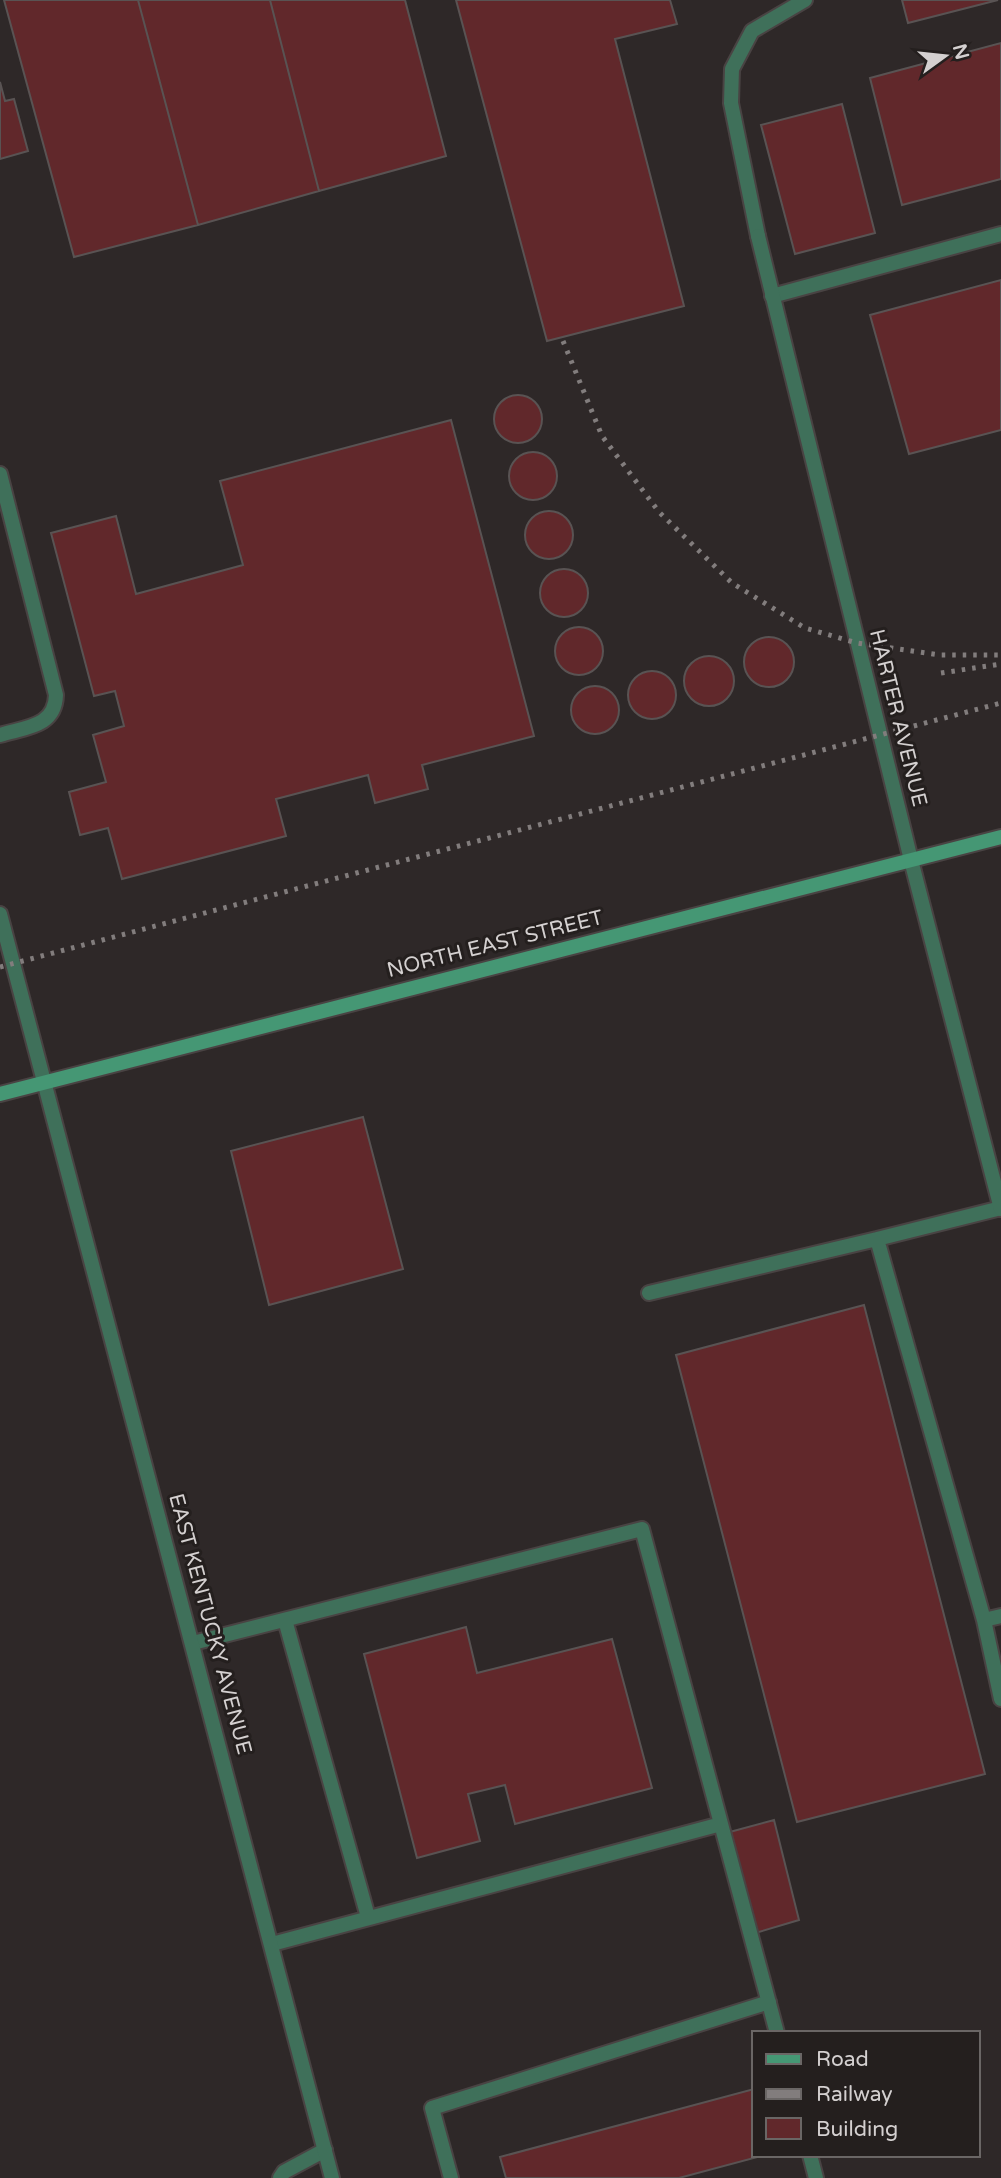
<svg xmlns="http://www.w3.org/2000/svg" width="1001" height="2178" viewBox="0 0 1001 2178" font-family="'Varela Round',sans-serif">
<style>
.building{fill:#61282b;stroke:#595353;stroke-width:2}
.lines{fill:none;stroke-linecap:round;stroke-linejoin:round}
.service-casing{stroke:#494343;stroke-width:18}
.minor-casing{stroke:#494343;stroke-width:18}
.tertiary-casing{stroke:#494343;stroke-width:18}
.secondary-casing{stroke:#494343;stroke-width:18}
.service{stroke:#3f705a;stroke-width:14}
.minor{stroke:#3f705a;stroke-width:14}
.tertiary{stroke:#3f705a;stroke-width:14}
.secondary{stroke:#459774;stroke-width:14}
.rail{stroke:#827d7d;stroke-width:5;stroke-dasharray:3.5 7;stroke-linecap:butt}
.labels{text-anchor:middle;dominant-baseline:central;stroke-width:6;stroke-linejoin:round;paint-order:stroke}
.street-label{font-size:21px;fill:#d4d0d0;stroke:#241f1e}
</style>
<rect width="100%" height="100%" fill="#2e2828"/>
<path class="building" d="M4 0H138L198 225 74 257Z
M138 0H270L319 191 198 225Z
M270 0H405L446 156 319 191Z
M456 0H670L677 24 615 39 684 306 547 341Z
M902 0H998L908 23Z
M1001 43V179L902 205 870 78Z
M0 82 5 101 14 99 28 151 0 159Z
M842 104 875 233 795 254 761 125Z
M1001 280V430L909 454 870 315Z
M494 419a24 24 0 1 1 48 0a24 24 0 1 1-48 0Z
M451 420 534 736 422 765 428 789 375 803 368 775 276 799 286 836 122 879 108 828 80 835 69 792 106 782 93 735 124 726 115 691 94 696 51 533 116 516 136 594 243 565 220 481Z
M509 476a24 24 0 1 1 48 0a24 24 0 1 1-48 0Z
M525 535a24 24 0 1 1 48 0a24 24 0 1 1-48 0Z
M540 593a24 24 0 1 1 48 0a24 24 0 1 1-48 0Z
M555 651a24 24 0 1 1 48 0a24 24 0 1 1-48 0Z
M744 662a25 25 0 1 1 50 0a25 25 0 1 1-50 0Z
M684 681a25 25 0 1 1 50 0a25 25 0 1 1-50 0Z
M628 695a24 24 0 1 1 48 0a24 24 0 1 1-48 0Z
M571 710a24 24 0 1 1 48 0a24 24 0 1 1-48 0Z
M363 1117 403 1269 269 1305 231 1151Z
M864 1305 985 1774 797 1822 676 1355Z
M466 1627 477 1673 612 1639 652 1788 515 1824 505 1785 468 1794 480 1841 417 1858 364 1654Z
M774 1820 799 1920 752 1934 726 1833Z
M754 2089V2155H765L679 2178H506L500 2157Z"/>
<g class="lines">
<defs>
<path id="service" d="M758 236 731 103 732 69 752 31 805 0
M772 296 1001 234
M0 474 56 695C55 727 26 727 0 735
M1001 1208 877 1239 984 1620 1001 1616
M649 1293 877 1239
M285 1620 368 1917
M984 1620 1001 1699
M193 1643 642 1529 777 2033
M272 1944 721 1824
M810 2155 816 2178
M280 2178 284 2172 325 2150
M451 2178 432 2108 769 2002"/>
<path id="minor" d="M758 236 911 860 1001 1209"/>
<path id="tertiary" d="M0 914 332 2178"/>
<path id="secondary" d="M0 1094 1001 837"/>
</defs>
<use href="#service" class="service-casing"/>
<use href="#minor" class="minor-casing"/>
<use href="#tertiary" class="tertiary-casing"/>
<use href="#secondary" class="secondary-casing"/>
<use href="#service" class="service"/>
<use href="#minor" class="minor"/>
<use href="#tertiary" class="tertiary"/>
<use href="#secondary" class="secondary"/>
<path class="rail" d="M563 341 602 436 659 512 732 583 805 628 857 643 940 655H1001
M941 673 1001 664
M0 967 1001 703"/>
</g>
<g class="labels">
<g class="street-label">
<text transform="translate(898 718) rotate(76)">HARTER AVENUE</text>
<text transform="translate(495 944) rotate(-14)">NORTH EAST STREET</text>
<text transform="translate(210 1624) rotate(75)">EAST KENTUCKY AVENUE</text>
</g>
</g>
<rect x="752" y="2031" width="228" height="126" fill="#241f1e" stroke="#6a6665" stroke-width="2"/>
<rect x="766" y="2054" width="35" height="10" fill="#459774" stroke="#6a6665" stroke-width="2"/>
<text x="816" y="2066" font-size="21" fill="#d4d0d0">Road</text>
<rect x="766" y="2089" width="35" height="10" fill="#827d7d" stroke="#6a6665" stroke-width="2"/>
<text x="816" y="2101" font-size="21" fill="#d4d0d0">Railway</text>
<rect x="766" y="2118" width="35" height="21" fill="#61282b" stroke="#6a6665" stroke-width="2"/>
<text x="816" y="2136" font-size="21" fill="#d4d0d0">Building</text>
<g transform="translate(945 56) rotate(75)" stroke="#241f1e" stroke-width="5" paint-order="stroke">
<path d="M0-5L12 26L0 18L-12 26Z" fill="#d4d0d0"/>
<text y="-10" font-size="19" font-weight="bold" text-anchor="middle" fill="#d4d0d0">N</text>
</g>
</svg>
